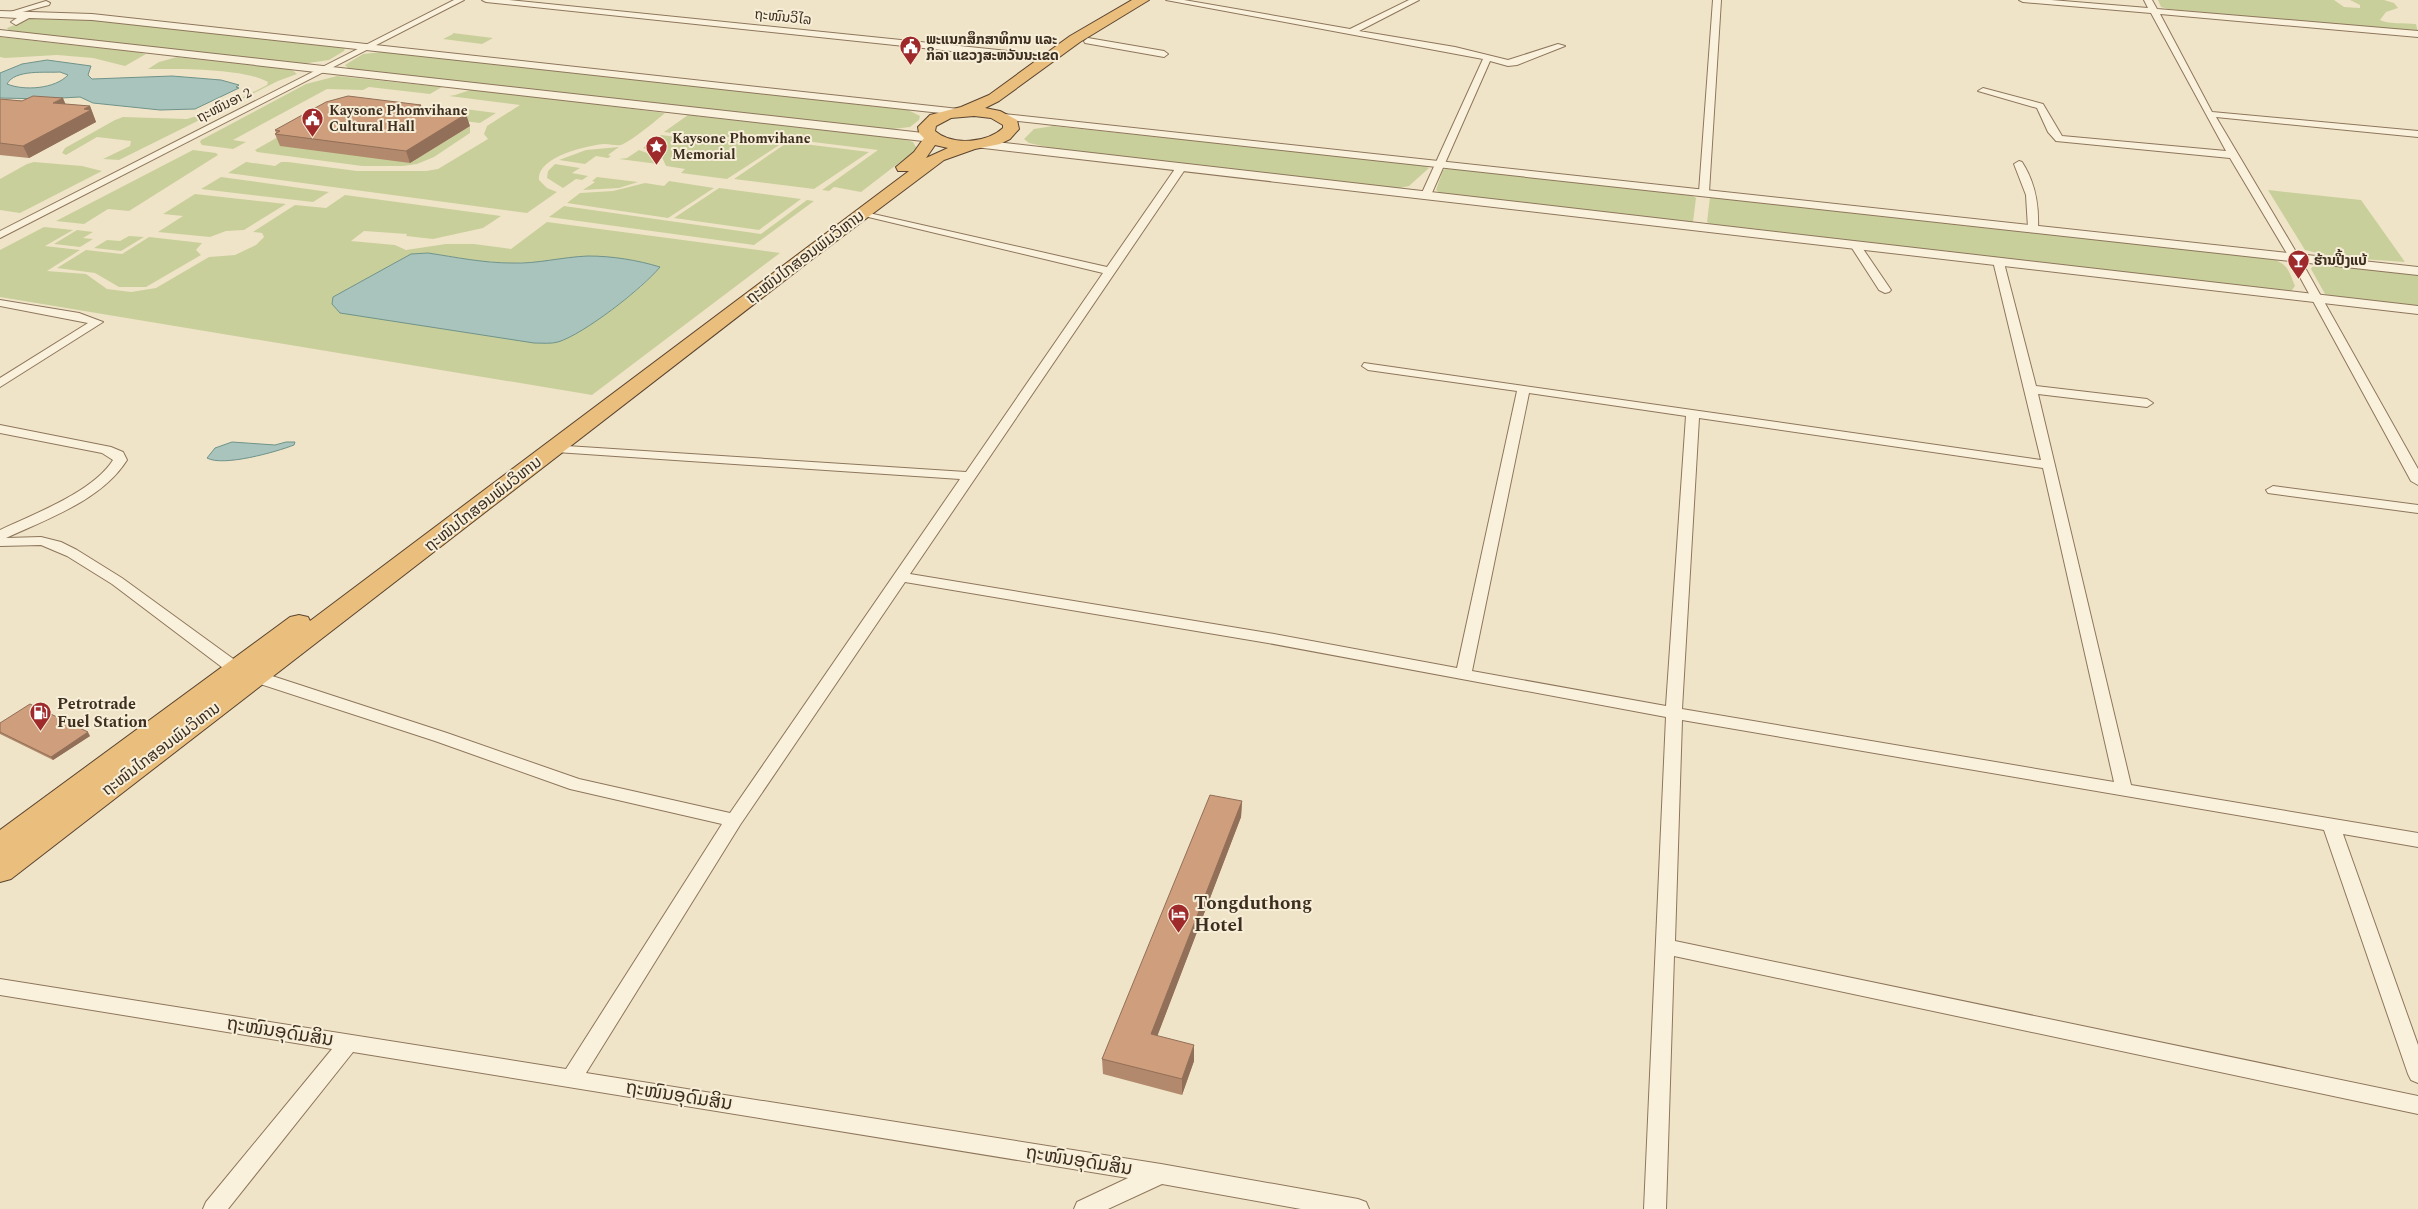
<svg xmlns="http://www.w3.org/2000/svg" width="2418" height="1209" viewBox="0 0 2418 1209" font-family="Spectral,'Noto Sans Lao',serif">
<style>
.green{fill:#c9cf9b;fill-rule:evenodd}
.water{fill:#a9c4bc;stroke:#6f938a;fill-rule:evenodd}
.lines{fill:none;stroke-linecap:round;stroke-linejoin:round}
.minor-casing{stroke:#8d765c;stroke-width:2}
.tertiary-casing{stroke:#8d765c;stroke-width:2}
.trunk-casing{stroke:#5b4430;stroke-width:2}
.minor{fill:#faf1dc;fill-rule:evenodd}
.tertiary{fill:#faf1dc;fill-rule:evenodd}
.trunk{fill:#eabe7c;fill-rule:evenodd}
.wall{fill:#b2896c}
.shaded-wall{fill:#916f58}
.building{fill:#cf9f7d;stroke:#916f58}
.labels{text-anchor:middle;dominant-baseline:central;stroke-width:4;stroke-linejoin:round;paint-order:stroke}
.far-street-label{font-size:14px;fill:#3d2e20;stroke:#f7eed8}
.far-poi-label{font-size:14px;font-weight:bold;fill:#3d2e20;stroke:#f7eed8;text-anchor:start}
.street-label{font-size:16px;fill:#3d2e20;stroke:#f7eed8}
.poi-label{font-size:16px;font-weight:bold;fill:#3d2e20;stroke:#f7eed8;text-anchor:start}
.near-poi-label{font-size:19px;font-weight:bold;fill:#3d2e20;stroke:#f7eed8;text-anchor:start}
.near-street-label{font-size:19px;fill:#3d2e20;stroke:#f7eed8}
</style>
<rect width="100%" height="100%" fill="#f0e4c8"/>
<path class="green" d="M2158 0H2334L2344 7 2360 8V5L2350 0H2384L2394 3 2398 8 2386 12 2380 20C2387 24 2406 23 2416 24L2418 32 2168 9 2161 7Z
M51 15 339 47 345 48 344 51 329 60 301 64 9 31 7 28 37 16Z
M453 34V33L493 38 482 44 443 39Z
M0 37 137 52 146 54 125 66 93 58 57 55 5 58 0 57Z
M382 52 908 110 920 116 919 120 910 127 884 130 349 69 345 65 363 54Z
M177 57 291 69 297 74 278 81 119 160 103 159 130 146 131 141 97 137 66 155 62 153 65 148 115 120 123 117 187 119 222 108 267 85 268 82C243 68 178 69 148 69L159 62Z
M337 76 442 87 430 94 369 87 363 90 327 89 233 140 246 142 233 149 202 145 200 142 201 140 306 84Z
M476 89 665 113C657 120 630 142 621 145 617 146 610 144 605 144 588 145 536 157 539 180L547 188 557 192 527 213 228 173 246 162 275 166 281 162H288L357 171H426L438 169 488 139 484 134 487 126 520 105 449 96C459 95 466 90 476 89Z
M457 108 496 113 480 123 440 118Z
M324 111 410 163 470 126V133L434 157 417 164 403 166H362L257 152 255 150Z
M688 115 903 139 913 142 917 149 861 192 834 187 829 191 822 190 878 150 748 134 715 139 664 132Z
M1053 126 1419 164 1429 168 1409 186 1395 189 1051 148 1029 143 1024 139 1034 129Z
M661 135 717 142 746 137 784 142 727 179 681 173 685 169 666 166 661 155 643 148Z
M788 142 869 152 814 189 734 179Z
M619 147 608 155 611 156 608 158 596 156 585 164 559 160 586 150Z
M193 150 216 153 218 155 129 211 108 209 84 224 56 221Z
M639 150 655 156 658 164 619 159 627 158Z
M34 162 82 166 102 171 20 213 0 210V179L27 164Z
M555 164 580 168 572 173 588 176 582 180 576 179 563 188 547 178 548 171Z
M1448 168 1689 194 1696 198 1693 222 1687 223 1441 194 1436 190 1443 170Z
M221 177 329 192 313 202 201 189Z
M597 177 638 182 619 188 583 190 595 182 592 181Z
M669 181 714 188 668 218 567 203 580 193 613 191 645 183 664 186Z
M719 188 801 199 759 230 674 218Z
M2268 190 2361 200 2405 262 2334 257 2305 250Z
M195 194 286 204 244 230 226 231 210 237 158 232 183 216 163 214Z
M345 195 501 216 483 228 433 239 406 236 407 234 364 231 351 241 395 245 406 250 446 244H474L511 249 547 222 780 253 592 395 0 297V250L44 227 73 230 45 246 80 250 47 271 86 274 107 289 131 292 156 288 209 257 235 255 256 245 264 237 262 233 253 232 295 205 326 208ZM428 253 480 261 512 263 556 261 587 256 660 267C640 293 586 330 556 343L334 297 411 254Z
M1710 197 2270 258C2288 264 2288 269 2295 286L2292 290 2281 292 1713 226 1707 222Z
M807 200 814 201 754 245 549 217 564 206 761 234Z
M77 230 93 232 83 238 93 239 80 247 54 244Z
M129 236 144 237 121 251 94 248 107 240 120 241Z
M149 237 202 243 196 250 201 255 146 287H119L95 273 57 268 86 250 122 254Z
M2325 265 2418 275V308L2332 297 2325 294 2311 269 2312 267Z"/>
<path class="water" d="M47 60 91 66 88 75 92 79 172 76 221 80 239 85 236 87 239 88 195 109 160 110 93 103 80 97 42 99 0 98V73L22 64ZM60 72 68 75C55 89 24 91 7 84 15 69 46 73 60 72Z
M428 253C455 257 483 263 512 263 537 264 562 257 588 256 612 256 637 260 660 267 643 288 584 334 558 342 551 344 542 343 534 343L340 313 332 304 333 297 411 254Z
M232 442 275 445 286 442H295L294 445C276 452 223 467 207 458L215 448Z"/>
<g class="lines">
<defs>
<path id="minor" d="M454 0H464L0 238V231Z
M482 0H509L1047 55 1051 58 1047 61 486 2Z
M1166 0H1184L1350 29 1409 0H1419L1359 31 1455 47 1508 60 1558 44 1565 46 1517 65 1508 66 1490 61 1431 195 1426 198 1421 195 1483 59Z
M1713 0H1721L1709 192 1704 195 1699 192Z
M2019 0H2051L2148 8 2144 0H2152L2157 9 2418 31V37L2160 14 2212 112 2418 131V137L2216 117 2299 257 2418 469V485L2411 481 2289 257 2230 158 2056 141 2048 132 2037 108 1978 91 1983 88 2043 104 2062 136 2226 151 2151 13 2023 2Z
M46 1 50 3 49 5 11 15 7 13Z
M1088 38 1164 51 1168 54 1164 57 1085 43 1084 41Z
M2019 161 2022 162C2035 182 2039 204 2038 228L2033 231 2028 228 2026 195 2014 164Z
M1177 166 1186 168 910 574 1268 633 1457 668 1517 391 1368 370 1362 366 1364 363 2041 460 1993 261 1999 258 2003 259 2036 386 2147 399 2153 403 2147 407 2038 394 2131 785 2418 833V847L2343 834 2418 1045V1083L2411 1080 2408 1074 2324 830 1682 720 1675 941 2418 1096V1114L1674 956 1666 1209H1644L1666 717 1268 643 905 582 740 825 586 1073 1161 1164 1358 1199 1366 1202 1369 1209H1301L1162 1184 1108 1209H1074L1077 1202 1128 1178 353 1052 228 1209H203L206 1202 332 1049 0 995V979L566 1069 722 824 570 789 435 741 251 681 249 677 251 673H263L447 733 579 779 730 813 960 479 556 452 549 448 551 445 966 472 1103 273 860 215V211L1107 267ZM1529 393 1686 416 1666 706 1472 671ZM1699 418 2043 468 2114 782 1682 709Z
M1855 242 1859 243 1891 290 1889 292 1885 293 1879 290 1850 245Z
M0 300 79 313 103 322 0 387V378L88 323 0 306Z
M0 425 111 447 123 452 127 460C102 500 47 519 6 538L41 537 61 542 77 550 122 578 243 666 245 670 243 674H231L112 584 67 556 41 545 0 546V530C34 514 93 492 113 460L102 453 0 433Z
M2273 486 2418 505V513L2268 493 2266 490Z"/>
<path id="tertiary" d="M0 11 92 14 959 109 965 112 959 115 92 20 29 18 16 25 11 22 17 18 0 17Z
M0 30 932 134 938 138 932 142 0 36Z
M1004 114 2418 267V275L1000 119V115Z
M979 140 2418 306V314L975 147 973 144 975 141Z"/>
<path id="trunk" d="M1132 0H1149L1080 42 999 101 985 108 1000 111 1017 120 1019 129 1010 139 1000 144 975 149 944 160 811 260 11 879 0 882V830L290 617 299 615 308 617 310 621 909 171H898L896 167 914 152 924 138 919 133 918 127 930 115 961 107 989 95 1070 36ZM974 116 991 118 1003 125V128C987 143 952 146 935 131L936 126 951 118ZM935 145 948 148 926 158Z"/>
</defs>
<use href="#minor" class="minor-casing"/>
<use href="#tertiary" class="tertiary-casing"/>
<use href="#trunk" class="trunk-casing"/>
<use href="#minor" class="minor"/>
<use href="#tertiary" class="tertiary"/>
<use href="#trunk" class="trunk"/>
</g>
<path class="wall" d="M0 99 90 106 96 122 29 158 0 155Z
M423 109 470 126 410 163 280 146 275 134 276 133 275 130Z
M0 723 90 736 53 760 0 734Z
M1242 801 1241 817 1157 1036 1194 1061 1182 1095 1103 1074 1102 1059Z"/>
<path class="shaded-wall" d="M63 98 68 110 53 103Z
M421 105 425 116 415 108Z
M90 106 96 122 29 158 23 146Z
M466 114 470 126 410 163 406 151Z
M88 732 90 736 53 760 51 757Z
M1242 801 1241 817 1152 1050 1151 1034Z
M1194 1045V1061L1182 1095V1079Z"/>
<path class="building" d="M33 96 63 98 53 103 90 106 84 109 91 110 23 146 0 143V99L22 101Z
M348 96 421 105 415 108 466 114 406 151 275 134 280 131 275 130 326 102Z
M30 704 88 732 51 757 0 732V723Z
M1210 795 1242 801 1151 1034 1194 1045 1182 1079 1102 1059Z"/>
<defs>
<symbol id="civic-pin" viewBox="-11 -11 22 30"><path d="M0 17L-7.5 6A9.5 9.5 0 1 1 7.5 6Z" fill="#9e2a2b" stroke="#f7eed8"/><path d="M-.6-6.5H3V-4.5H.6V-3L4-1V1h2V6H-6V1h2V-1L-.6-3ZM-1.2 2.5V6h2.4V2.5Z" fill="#fff"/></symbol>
<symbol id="sight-pin" viewBox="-11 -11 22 30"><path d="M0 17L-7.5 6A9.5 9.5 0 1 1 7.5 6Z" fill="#9e2a2b" stroke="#f7eed8"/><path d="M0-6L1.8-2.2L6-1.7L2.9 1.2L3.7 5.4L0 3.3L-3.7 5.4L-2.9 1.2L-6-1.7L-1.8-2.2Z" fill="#fff"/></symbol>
<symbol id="bar-pin" viewBox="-11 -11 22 30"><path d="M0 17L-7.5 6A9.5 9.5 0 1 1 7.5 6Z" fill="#9e2a2b" stroke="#f7eed8"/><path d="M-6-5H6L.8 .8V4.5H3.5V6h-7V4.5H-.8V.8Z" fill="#fff"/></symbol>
<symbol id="fuel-pin" viewBox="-11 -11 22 30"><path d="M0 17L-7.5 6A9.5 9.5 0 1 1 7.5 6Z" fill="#9e2a2b" stroke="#f7eed8"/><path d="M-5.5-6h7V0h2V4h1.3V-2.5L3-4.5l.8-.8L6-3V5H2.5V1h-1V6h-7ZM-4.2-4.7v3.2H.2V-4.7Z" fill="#fff"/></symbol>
<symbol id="hotel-pin" viewBox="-11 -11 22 30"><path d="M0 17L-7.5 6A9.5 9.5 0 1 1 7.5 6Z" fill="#9e2a2b" stroke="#f7eed8"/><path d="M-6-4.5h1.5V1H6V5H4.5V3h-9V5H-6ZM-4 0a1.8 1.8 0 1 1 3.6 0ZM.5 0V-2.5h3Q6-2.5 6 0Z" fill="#fff"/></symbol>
</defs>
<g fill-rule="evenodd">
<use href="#civic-pin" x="898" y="34" width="25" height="34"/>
<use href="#civic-pin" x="300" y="106" width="25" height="34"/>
<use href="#sight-pin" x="644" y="134" width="25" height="34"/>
<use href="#bar-pin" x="2286" y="248" width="25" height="34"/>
<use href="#fuel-pin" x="28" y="700" width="25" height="34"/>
<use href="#hotel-pin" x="1166" y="902" width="25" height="34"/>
</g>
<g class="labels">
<g class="far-street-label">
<text transform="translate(783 17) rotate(6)">ຖະໜົນວິໄລ</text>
<text transform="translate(224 105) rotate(-27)">ຖະໜົນອາ 2</text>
</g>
<g class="far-poi-label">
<text x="926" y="39">ພະແນກສຶກສາທິການ ແລະ<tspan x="926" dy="16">ກິລາ ແຂວງສະຫວັນນະເຂດ</tspan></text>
<text x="329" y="110">Kaysone Phomvihane<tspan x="329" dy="16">Cultural Hall</tspan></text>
<text x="672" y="138">Kaysone Phomvihane<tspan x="672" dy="16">Memorial</tspan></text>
<text x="2314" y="260">ຮ້ານປີ້ງແບ້</text>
</g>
<g class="street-label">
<text transform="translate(805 257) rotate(-37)">ຖະໜົນໄກສອນພົມວິຫານ</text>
<text transform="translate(483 504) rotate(-38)">ຖະໜົນໄກສອນພົມວິຫານ</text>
<text transform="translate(161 749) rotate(-37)">ຖະໜົນໄກສອນພົມວິຫານ</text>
</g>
<g class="poi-label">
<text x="57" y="704">Petrotrade<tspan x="57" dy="18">Fuel Station</tspan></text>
</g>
<g class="near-poi-label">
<text x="1194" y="903">Tongduthong<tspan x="1194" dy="22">Hotel</tspan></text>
</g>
<g class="near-street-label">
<text transform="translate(280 1032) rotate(9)">ຖະໜົນອຸດົມສິນ</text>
<text transform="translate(679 1096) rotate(9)">ຖະໜົນອຸດົມສິນ</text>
<text transform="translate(1079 1161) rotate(9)">ຖະໜົນອຸດົມສິນ</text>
</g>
</g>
</svg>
